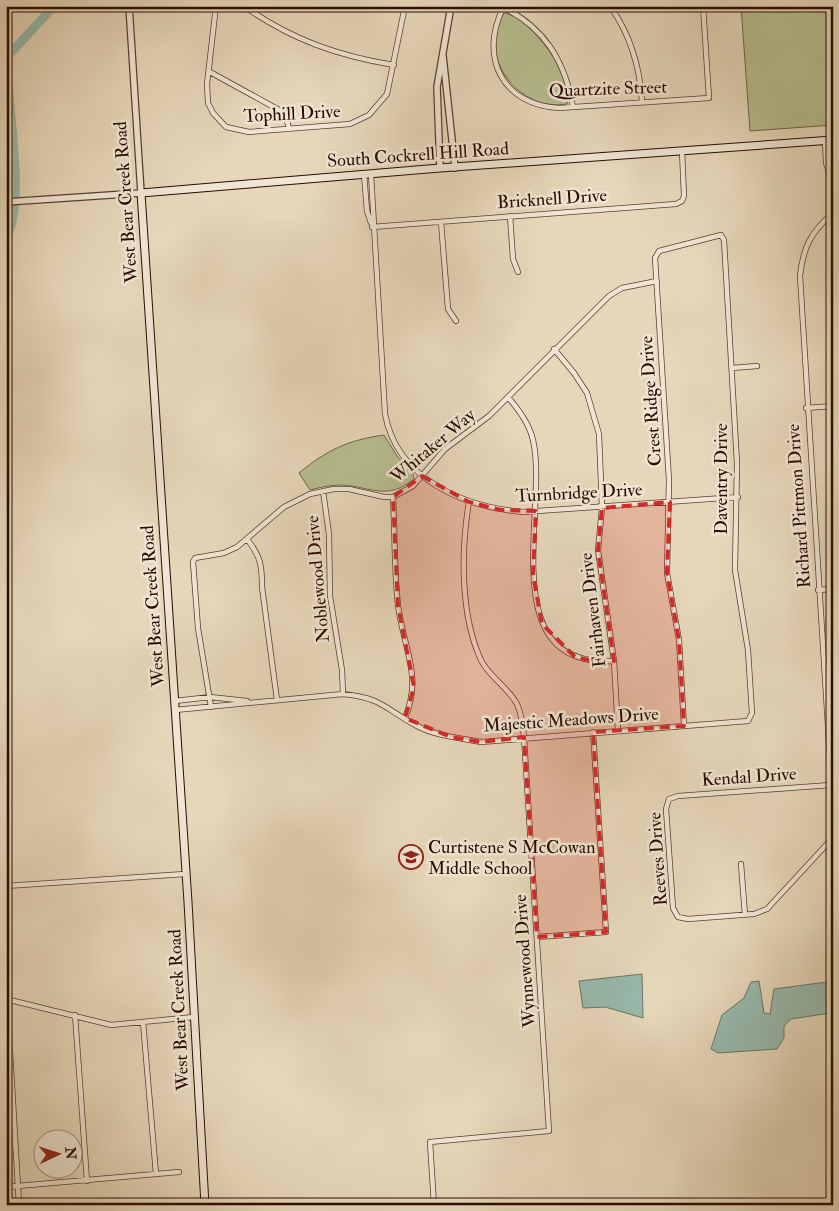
<svg xmlns="http://www.w3.org/2000/svg" width="839" height="1211" viewBox="0 0 839 1211" font-family="'IM FELL Double Pica',serif">
<style>
.green{fill:#b7be8f;stroke:#716448}
.water{fill:#97baac;stroke:#6c7467}
.lines{fill:none;stroke-linecap:round;stroke-linejoin:round}
.river{stroke:#97baac;stroke-width:9}
.minor-casing{stroke:#5a3e2e;stroke-width:6}
.tertiary-casing{stroke:#5a3e2e;stroke-width:8}
.secondary-casing{stroke:#2b0b00;stroke-width:9}
.minor{stroke:#efe5d2;stroke-width:4.5}
.tertiary{stroke:#efe5d2;stroke-width:5.5}
.secondary{stroke:#efe5d2;stroke-width:7}
.marked{fill:#d62828;fill-opacity:0.2;stroke:#d62828;stroke-width:4;stroke-dasharray:10 6;stroke-linejoin:round}
.labels{text-anchor:middle;dominant-baseline:central;stroke-width:5;stroke-linejoin:round;paint-order:stroke}
.street-label{font-size:18px;fill:#2b0b00;stroke:#efe5d2}
.poi-label{font-size:18px;fill:#2b0b00;stroke:#efe5d2;text-anchor:start}
</style>
<rect width="100%" height="100%" fill="#e6d7ba"/>
<filter id="stains"><feTurbulence type="fractalNoise" baseFrequency=".004" numOctaves="4"/><feColorMatrix values="0 0 0 0 .2 0 0 0 0 .09 0 0 0 0 .02 0 0 0 .5 -.17"/></filter>
<radialGradient id="worn" r=".72"><stop offset=".6" stop-color="#630" stop-opacity="0"/><stop offset="1" stop-color="#630" stop-opacity=".3"/></radialGradient>
<path class="green" d="M741 6H833V125L750 131Z
M504 13C529 15 578 81 567 104 519 113 475 55 504 13Z
M384 435 397 456 413 474 414 479C387 501 372 487 342 485 331 485 321 487 310 490L299 473C327 450 348 440 384 435Z"/>
<path class="water" d="M642 974 643 1018 605 1007 583 1008 579 981Z
M759 981 764 1013 770 1014 774 989 827 982 833 985 831 1013 791 1019 784 1026V1038L777 1049 718 1053 711 1049 722 1015 744 998 751 982Z"/>
<g class="lines">
<path class="river" d="M6 238C27 201 6 104 7 57L54 6"/>
<defs>
<path id="minor" d="M216 6 207 84 208 103 213 113 226 127 249 132 350 124 369 115 387 94 405 6
M244 6C290 39 338 56 394 65
M500 6C544 26 565 61 573 107
M610 6C630 34 640 68 642 102
M503 8C479 57 502 105 559 108L709 98 703 6
M210 72 281 111 286 116 289 129
M825 140 826 163 833 186
M364 174 367 211 371 223
M371 174 385 414C397 479 463 507 523 512L738 497
M833 213C811 232 803 247 800 276L833 807
M510 216 513 259 518 272
M441 222 448 309 456 321
M372 227 676 204 682 201 684 196 682 151
M554 349 574 373 587 393 599 434 602 508 598 550 614 661 618 731
M732 368 757 366
M508 397C518 409 529 423 533 440 549 508 492 669 614 661
M806 408 833 406
M323 491 329 534 330 596 342 670 343 694
M393 497C395 532 394 569 398 605 403 647 423 676 405 718
M247 539C261 557 262 566 262 587L277 700
M818 590 833 589
M175 701 210 697 247 701
M211 707 198 628 193 562 195 558 224 553 237 547 284 507 310 494 334 489H349L384 497H393L413 486 445 449 489 416 609 296 622 288 657 281
M175 710 343 694C383 698 385 709 417 726 436 736 460 738 481 742L748 721 752 713 748 650 735 570 737 463 724 240 721 235 659 251 655 258 669 480 667 573 679 640 684 726
M831 785 678 796 669 799 666 809 673 908 678 917 688 919 754 914 767 909 828 843 833 832
M741 864 745 915
M6 886 185 874
M537 937 606 932 593 732
M6 999 111 1025 194 1017
M7 999 19 1205
M75 1015 87 1181
M143 1022 156 1174
M6 1187 179 1172
M434 1205 430 1142 549 1131 524 737C523 726 522 715 517 704 508 687 489 677 481 660 460 615 461 549 469 502"/>
<path id="tertiary" d="M443 56 455 168
M440 168 437 87 451 6
M6 202 141 193 129 6"/>
<path id="secondary" d="M205 1205 188 902 141 193 440 168 833 140"/>
</defs>
<use href="#minor" class="minor-casing"/>
<use href="#tertiary" class="tertiary-casing"/>
<use href="#secondary" class="secondary-casing"/>
<use href="#minor" class="minor"/>
<use href="#tertiary" class="tertiary"/>
<use href="#secondary" class="secondary"/>
</g>
<path class="marked" d="M422 476 469 502 501 510 536 511 533 574 542 624 575 657 599 662 614 661 598 550 602 508 670 502 667 573 679 640 684 726 593 732 606 932 537 937 524 737 481 742 451 737 405 718 414 687 398 606 393 497Z"/>
<defs>
<symbol id="school-ring" viewBox="-11 -11 22 22"><circle r="9.5" fill="#efe5d2" stroke="#8f2418" stroke-width="1.5"/><path d="M0-5L7-2L0 1L-7-2ZM-4 1L0 2.5L4 1V4Q0 6-4 4Z" fill="#8f2418"/></symbol>
</defs>
<g fill-rule="evenodd">
<use href="#school-ring" x="397" y="843" width="28" height="28"/>
</g>
<g class="labels">
<g class="street-label">
<text transform="translate(608 89) rotate(-2)">Quartzite Street</text>
<text transform="translate(292 114) rotate(-3)">Tophill Drive</text>
<text transform="translate(418 155) rotate(-4)">South Cockrell Hill Road</text>
<text transform="translate(552 199) rotate(-4)">Bricknell Drive</text>
<text transform="translate(126 202) rotate(-94)">West Bear Creek Road</text>
<text transform="translate(651 401) rotate(-94)">Crest Ridge Drive</text>
<text transform="translate(433 446) rotate(-40)">Whitaker Way</text>
<text transform="translate(721 479) rotate(-90)">Daventry Drive</text>
<text transform="translate(579 493) rotate(-3)">Turnbridge Drive</text>
<text transform="translate(799 506) rotate(-94)">Richard Pittmon Drive</text>
<text transform="translate(318 579) rotate(-95)">Noblewood Drive</text>
<text transform="translate(153 606) rotate(-94)">West Bear Creek Road</text>
<text transform="translate(593 610) rotate(-97)">Fairhaven Drive</text>
<text transform="translate(571 720) rotate(-4)">Majestic Meadows Drive</text>
<text transform="translate(749 777) rotate(-4)">Kendal Drive</text>
<text transform="translate(658 859) rotate(-94)">Reeves Drive</text>
<text transform="translate(525 961) rotate(-94)">Wynnewood Drive</text>
<text transform="translate(179 1010) rotate(-93)">West Bear Creek Road</text>
</g>
<g class="poi-label">
<text x="428" y="847">Curtistene S McCowan<tspan x="428" dy="21">Middle School</tspan></text>
</g>
</g>
<rect width="839" height="1211" fill="none" stroke="#e6d7ba" stroke-width="25"/>
<rect x="8" y="8" width="824" height="1196" fill="none" stroke="#2b0b00" stroke-width="2.5"/>
<rect x="12" y="12" width="814" height="1186" fill="none" stroke="#2b0b00"/>
<g transform="translate(58 1154) rotate(86)"><circle r="24" fill="#efe5d2" stroke="#a18e7e"/>
<path d="M0-4L9 19L0 12L-9 19Z" fill="#8f2418"/>
<text y="-8" font-size="14" font-weight="bold" text-anchor="middle" fill="#2b0b00">N</text>
</g>
<rect width="100%" height="100%" filter="url(#stains)"/>
<rect width="100%" height="100%" fill="url(#worn)"/>
</svg>
